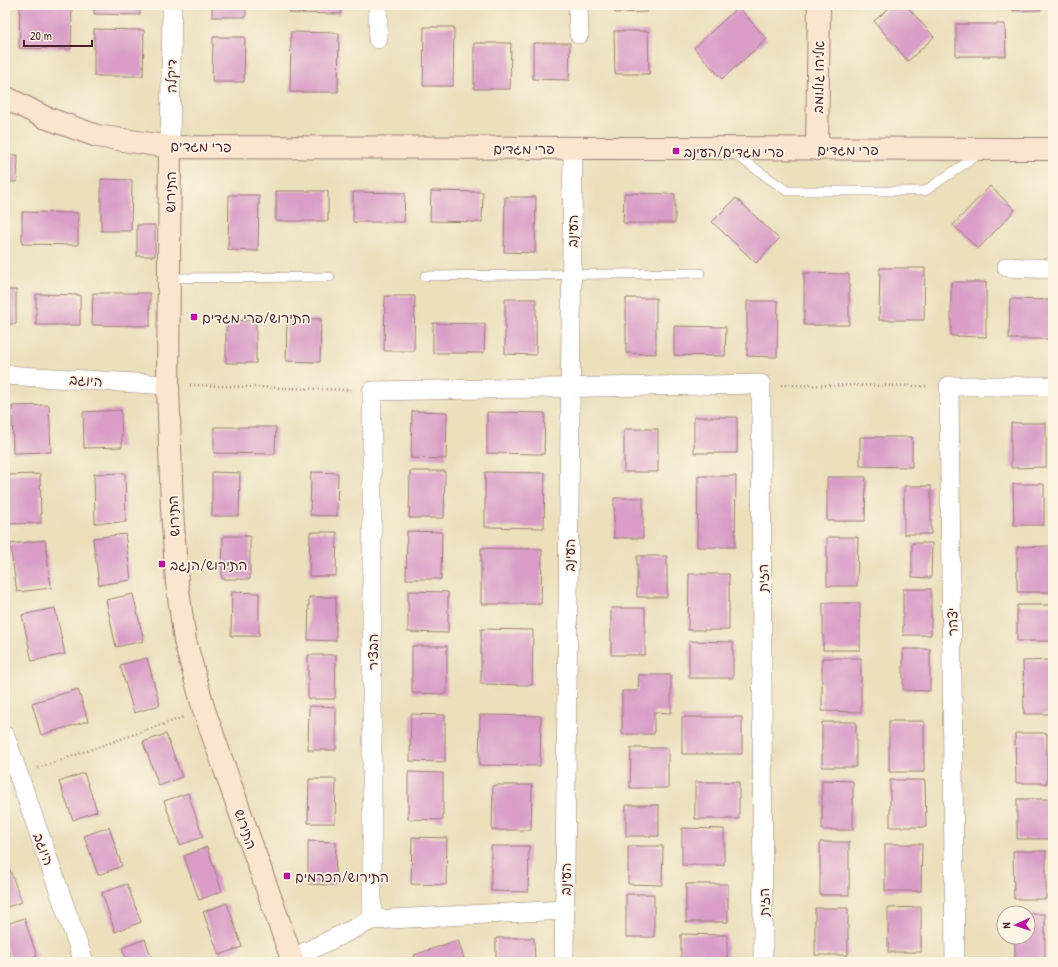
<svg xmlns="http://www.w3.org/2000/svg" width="1058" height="967" viewBox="0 0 1058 967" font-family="'Patrick Hand','Playpen Sans Hebrew',sans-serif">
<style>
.building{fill:#d99dc7}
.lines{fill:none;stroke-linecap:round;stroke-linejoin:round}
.lane-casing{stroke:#9a7f74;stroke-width:10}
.street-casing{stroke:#9a7f74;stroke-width:20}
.secondary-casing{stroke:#9a7f74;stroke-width:24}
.path{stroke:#9a7f74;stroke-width:2.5;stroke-dasharray:1 3;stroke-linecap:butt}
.lane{stroke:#fff;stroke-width:9}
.street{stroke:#fff;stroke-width:19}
.secondary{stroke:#fce5cf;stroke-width:22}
.poi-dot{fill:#b5179e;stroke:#fcf5e5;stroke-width:1.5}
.labels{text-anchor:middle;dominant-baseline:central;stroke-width:3.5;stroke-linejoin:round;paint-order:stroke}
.street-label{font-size:14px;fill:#4a1f2b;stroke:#fcf5e5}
.poi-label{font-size:14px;fill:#4a1f2b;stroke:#fcf5e5;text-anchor:start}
</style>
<rect width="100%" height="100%" fill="#fcf5e5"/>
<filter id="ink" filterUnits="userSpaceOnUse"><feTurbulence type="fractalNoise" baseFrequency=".025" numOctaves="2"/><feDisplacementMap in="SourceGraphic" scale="8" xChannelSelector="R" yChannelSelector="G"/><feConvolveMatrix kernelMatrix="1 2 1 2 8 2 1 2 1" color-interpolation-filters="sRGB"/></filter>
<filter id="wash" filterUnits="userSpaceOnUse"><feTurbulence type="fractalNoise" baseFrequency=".012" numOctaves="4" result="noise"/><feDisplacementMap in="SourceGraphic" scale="16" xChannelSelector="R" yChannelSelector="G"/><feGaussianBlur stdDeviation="0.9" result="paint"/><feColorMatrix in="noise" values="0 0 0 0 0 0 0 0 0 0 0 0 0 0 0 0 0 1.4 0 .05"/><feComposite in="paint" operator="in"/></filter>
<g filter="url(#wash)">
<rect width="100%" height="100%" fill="#ebdfbc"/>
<g id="blocks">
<path class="building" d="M20 5H72L71 49 19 48Z
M94 5H140V15L94 14Z
M212 5H246V17H212Z
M290 5H341V14L290 13Z
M614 5H647V12L615 13Z
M893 5H906L934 37 908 61 874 21Z
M1013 5H1041V10L1013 11Z
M738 7 767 39 722 79 694 48Z
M956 24H1005L1006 56H956Z
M424 27H454L453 86H423Z
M94 29 144 30 143 76H94Z
M614 31H648L649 74H615Z
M291 32 339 33 338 92H290Z
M213 37H245L244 82H212Z
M474 43H511L510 89H474Z
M533 43H570L569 80 533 79Z
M5 155H18L17 182H5Z
M101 179 132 180 131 231H101Z
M990 186 1015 210 978 249 953 225Z
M276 191H328V221H276Z
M431 191 483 192 482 222 430 221Z
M353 192 405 193 404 222H353Z
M624 193 675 194V223H623Z
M229 195H259L258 251 228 250Z
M505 197H536L535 253 504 252Z
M736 198 779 239 756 263 712 222Z
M22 212 78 213V245L22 244Z
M137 225H155V256H137Z
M880 268H925L924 320H879Z
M804 273 849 274V325H804Z
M951 282H986V337L951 336Z
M5 290H16V324H5Z
M93 293H150V326L92 325Z
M36 294 80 295V325H36Z
M385 296H415L414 351H384Z
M626 298H656V354L626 353Z
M505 299H536V355L505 354Z
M1010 299 1053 300V339H1009Z
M747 301H778L777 357 747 356Z
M287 318 321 319 320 362 286 361Z
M226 320 256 321V363H226Z
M433 323 485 324 484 353H433Z
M674 326 726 327 725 356 674 355Z
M49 405 51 452 13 453 12 406Z
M121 410 122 447 84 448 83 412Z
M412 411 447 412 446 459 411 458Z
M487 412 545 413 544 454 487 453Z
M694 417H737V453H694Z
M1011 423H1046V467L1011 468Z
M214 427H276L275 454 214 453Z
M624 429H658V472H624Z
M860 437H912V467L860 466Z
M410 471H445L444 518H409Z
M212 472 240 473 239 516H212Z
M311 472 338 473 337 516 310 515Z
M485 472 545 473 544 528 485 527Z
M125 473 126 522 95 523 94 474Z
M40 474 41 523 9 524 8 475Z
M698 476H736L735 547H697Z
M827 477H866L865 521H827Z
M1013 484H1044V525H1014Z
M904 486H931V534H904Z
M614 498H643V538H614Z
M407 531 442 532 441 579H406Z
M310 532H337L336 576H309Z
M125 534 131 580 99 585 93 538Z
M223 536H250V579H222Z
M827 537H858L857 586H827Z
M45 540 51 588 17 592 10 544Z
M912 543H932L931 578 912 577Z
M1052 546V592H1017V547Z
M481 548 542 549 541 604H481Z
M637 556H667V597H637Z
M689 574H729V630H688Z
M903 589H931V635H903Z
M408 591 448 592V633L408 632Z
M232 592 259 593V636H231Z
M133 594 144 641 116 647 106 600Z
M309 597H336V641L308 640Z
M823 603H860V650H823Z
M1017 605H1053V641H1017Z
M55 608 65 654 32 661 22 615Z
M611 608H645V655H611Z
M481 629 533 630 532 685 481 684Z
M689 641 733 642V678H689Z
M412 646H447V694L412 693Z
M903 649H930V691L903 690Z
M308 655H336L335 699H308Z
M147 658 160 705 134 713 120 665Z
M822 658H861V712L822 711Z
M1052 660V714H1024L1023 661Z
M639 675H671V713L654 712V734H622V691H638Z
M78 689 88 721 41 735 32 703Z
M309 706 336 707V750H308Z
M411 714 445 715V762L410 761Z
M480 715 541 716 540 766 479 765Z
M682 717H742V754H682Z
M889 721H924V772H889Z
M822 722H856V767H822Z
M1015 733H1047V783H1016Z
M166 734 182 777 159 786 143 742Z
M631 748H668V788H630Z
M408 772 443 773V820L408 819Z
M84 773 97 811 73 820 59 782Z
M309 779H336L335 823H308Z
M822 780 853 781V830H822Z
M890 780H925L926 827H890Z
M695 782H739V819H695Z
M493 785H532L531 830H492Z
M188 793 203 837 180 845 164 801Z
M1017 799H1051V839H1017Z
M626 805H659V836H626Z
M109 827 122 866 98 875 84 836Z
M682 828 724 829V865H682Z
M412 837 447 838 446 885 411 884Z
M308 841 336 842 335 885 308 884Z
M820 842H849V895H820Z
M885 844H922L921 891H885Z
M491 846H529L528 892 491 891Z
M628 846H663L662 885 628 884Z
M207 847 222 891 199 900 184 856Z
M1013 851H1046V899H1014Z
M8 865 22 902 5 908V866Z
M127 884 141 922 115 932 102 893Z
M686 884H728V922H686Z
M626 894H654V937H626Z
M227 903 242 947 219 955 203 912Z
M921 907V952H888V908Z
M815 908H848V955H815Z
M1028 914H1045V959L1015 958V937H1028Z
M24 918 37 956 19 962H12L5 943V925Z
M681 934 727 935V962H681Z
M496 938H534L535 962H496Z
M145 939 153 962H127L122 948Z
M458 940 465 962H417L414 955Z"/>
</g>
</g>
<g filter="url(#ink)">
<use href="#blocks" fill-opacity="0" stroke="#9a7f74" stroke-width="1"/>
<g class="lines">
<defs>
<path id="lane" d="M733 153 787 191H925L979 154
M425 276 700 273
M169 278 330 277"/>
<path id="street" d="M378 5V39
M578 5 579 34
M170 147 172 5
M1007 267 1053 269
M5 375 168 385
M5 736 84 962
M564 910 372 920V391L761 384 763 962
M291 959 372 920
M564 962 573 148
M955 962 949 386H1053"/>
<path id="secondary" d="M5 97 44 117 97 136 170 147 1053 149
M170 147 168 385 172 510 177 583 185 641 204 710 293 962
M817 149 819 5"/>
</defs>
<use href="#lane" class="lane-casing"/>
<use href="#street" class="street-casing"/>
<use href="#secondary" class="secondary-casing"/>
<path class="path" d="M190 385 351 390
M781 385 928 386
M38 768 184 717"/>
<use href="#lane" class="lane"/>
<use href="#street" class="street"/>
<use href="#secondary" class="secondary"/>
</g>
</g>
<g class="poi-dot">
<rect x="672" y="147" width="8" height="8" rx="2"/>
<rect x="190" y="313" width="8" height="8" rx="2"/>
<rect x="158" y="560" width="8" height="8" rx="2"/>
<rect x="283" y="872" width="8" height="8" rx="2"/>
</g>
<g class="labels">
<g class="street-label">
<text transform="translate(171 76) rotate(-89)">דיקלה</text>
<text transform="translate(818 77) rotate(-89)">אליהו גולומב</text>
<text transform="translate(201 146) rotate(1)">פרי מגדים</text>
<text x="524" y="148">פרי מגדים</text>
<text x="848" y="149">פרי מגדים</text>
<text transform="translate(170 192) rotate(-89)">התירוש</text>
<text transform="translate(572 231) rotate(-89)">העינב</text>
<text transform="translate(86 380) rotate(4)">היוגב</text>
<text transform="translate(173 516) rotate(-93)">התירוש</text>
<text transform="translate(569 555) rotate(-89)">העינב</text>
<text transform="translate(762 578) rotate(-90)">הזית</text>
<text transform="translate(952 622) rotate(-91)">יצהר</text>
<text transform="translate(372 652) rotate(-90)">הבציר</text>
<text transform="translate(246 829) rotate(71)">התירוש</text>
<text transform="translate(44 849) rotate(70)">היוגב</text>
<text transform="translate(565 879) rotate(-89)">העינב</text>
<text transform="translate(763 902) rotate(-90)">הזית</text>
</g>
<g class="poi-label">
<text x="684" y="151">פרי מגדים/העינב</text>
<text x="202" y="317">התירוש/פרי מגדים</text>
<text x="170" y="564">התירוש/הנגב</text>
<text x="295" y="876">התירוש/הכרמים</text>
</g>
</g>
<rect width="1058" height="967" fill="none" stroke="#fcf5e5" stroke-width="20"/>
<g transform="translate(1016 925) rotate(267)"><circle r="19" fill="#fcf5e5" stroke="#b59f9b"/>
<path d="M0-3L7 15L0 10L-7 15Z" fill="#b5179e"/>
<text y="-6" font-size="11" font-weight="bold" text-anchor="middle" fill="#4a1f2b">N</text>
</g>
<path d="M24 40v6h68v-6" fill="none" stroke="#4a1f2b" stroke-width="2"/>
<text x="30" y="40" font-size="12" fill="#4a1f2b" stroke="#fcf5e5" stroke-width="3" paint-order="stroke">20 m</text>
</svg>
